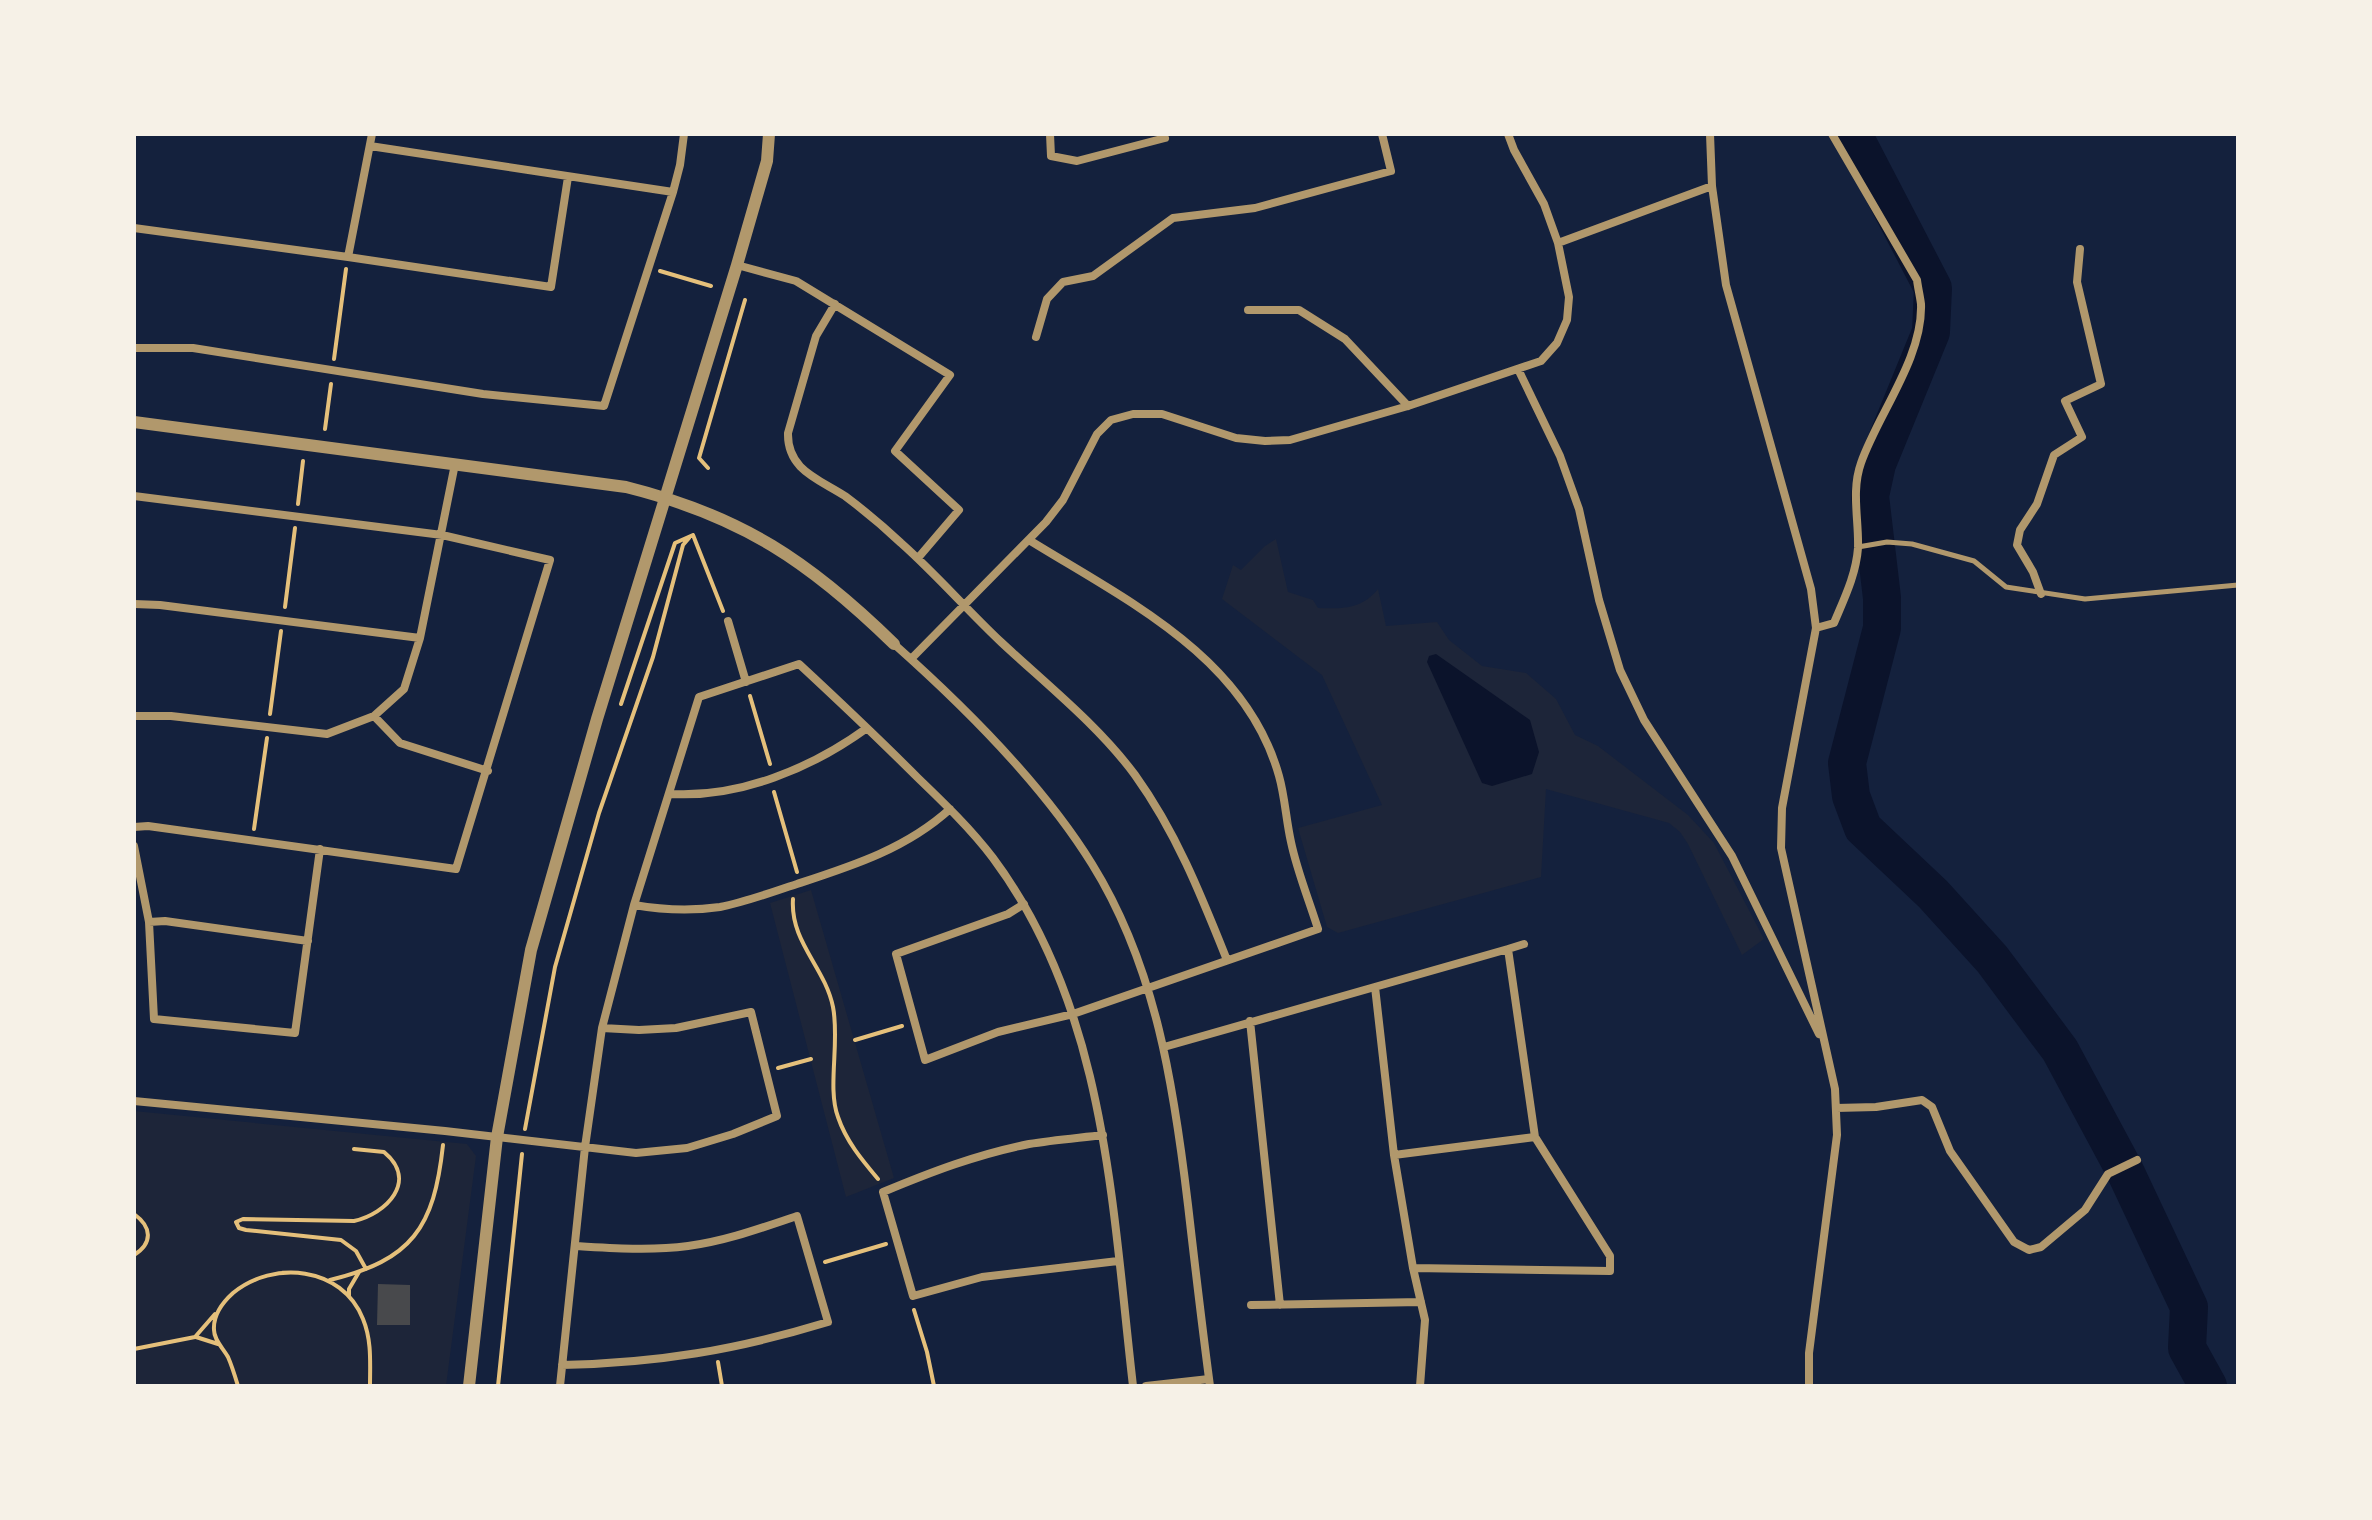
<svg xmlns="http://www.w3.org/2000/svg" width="2372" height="1520" viewBox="0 0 2372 1520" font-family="'Sofia Sans Condensed',sans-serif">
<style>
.green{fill:#1d2539}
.water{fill:#0b132b}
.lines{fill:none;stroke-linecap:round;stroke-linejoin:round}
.river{stroke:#0b132b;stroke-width:38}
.building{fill:#48494c}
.path{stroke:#e5c07b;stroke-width:4}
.service{stroke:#b1986c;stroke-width:5}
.minor{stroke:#b1986c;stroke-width:8}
.tertiary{stroke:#b1986c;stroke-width:12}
</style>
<rect width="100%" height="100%" fill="#14213d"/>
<path class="green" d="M1276 539 1288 592 1313 600 1318 608C1343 609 1362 609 1378 589L1386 626 1437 622 1449 640 1482 666 1526 673 1556 699 1575 735 1598 746 1688 815 1714 843 1764 939 1742 955 1688 844 1680 832 1669 823 1546 789 1541 877 1338 933 1327 927 1298 828 1382 805 1322 675 1222 599 1233 565 1241 570 1265 546Z
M811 890 894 1178 846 1197 770 903Z
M134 1111 467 1144 476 1156 446 1386H134Z"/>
<path class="water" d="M1436 654 1530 720 1539 752 1532 774 1492 786 1482 783 1427 662 1429 656Z"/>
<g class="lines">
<path class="river" d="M1853 134 1933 288 1931 332 1877 464 1870 496 1882 598V628L1847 763 1851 796 1863 828 1933 894 1992 959 2060 1050 2125 1171 2189 1307 2187 1348 2208 1386"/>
</g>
<path class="building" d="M378 1284 410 1285V1325H377Z"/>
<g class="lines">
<path class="path" d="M660 271 711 286
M334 359 346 269
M325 429 331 384
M708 468 699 458 745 300
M298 504 303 461
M693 535 723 611
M285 607 295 528
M750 696 770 764
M621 704 675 543 693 535
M270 714 281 631
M774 792 797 872
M254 829 267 738
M793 899C790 942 825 967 833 1007 840 1042 827 1088 838 1117 846 1141 862 1160 878 1179
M855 1040 902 1026
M778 1068 811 1059
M525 1129 555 967 599 813 653 657 683 545 689 538
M354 1149 384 1152C419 1181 386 1214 354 1221L243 1219 236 1222 239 1228 246 1230 341 1240 356 1251 366 1269
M134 1214C152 1227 153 1243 134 1255
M825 1262 886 1244
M330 1280C412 1260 434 1228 443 1145
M349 1296V1289L359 1272
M914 1310 927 1352 934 1386
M196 1337 218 1344
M134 1349 195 1337 215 1314
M718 1362 722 1386
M238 1386C235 1376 232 1366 228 1357 223 1348 214 1340 214 1330 213 1315 223 1302 233 1293 273 1260 342 1266 363 1319 372 1341 370 1363 370 1386
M498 1386 522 1154"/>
<path class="service" d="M1858 547 1887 542 1912 544 1974 561 2006 587 2085 599 2238 585"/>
<path class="minor" d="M1050 134 1051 156 1077 161 1165 138
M1710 134 1712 186 1726 285 1811 589 1816 628 1782 808 1781 848 1835 1089 1837 1135 1809 1353V1386
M370 146 673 192
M134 228 348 257 372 134
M1558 243 1712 186
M348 257 551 287 568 177
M737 265 796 281 950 375 895 451 959 510 918 558
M835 304 816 336 788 433C787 470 819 479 845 496 865 511 883 526 901 543 936 574 967 610 1001 642 1046 684 1098 725 1135 775 1176 832 1201 895 1227 960
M1248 310H1299L1345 339 1408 406
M1036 337 1047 299 1063 282 1093 276 1173 218 1255 208 1391 171 1382 134
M134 348H193L483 394 604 406 673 192 680 165 684 134
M1518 369 1560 456 1579 509 1599 600 1620 670 1644 720 1732 856 1819 1034
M134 496 442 535 550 560 456 869 148 826 134 827
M2041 594 2033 572 2017 545 2020 530 2037 504 2054 455 2082 437 2065 401 2101 384 2077 282 2080 249
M134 604 160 605 420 638
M728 621 746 682
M1816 628 1834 623C1844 599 1856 575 1858 548 1859 520 1851 491 1861 463 1878 414 1923 358 1921 304 1920 296 1918 288 1917 280L1832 134
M894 644C965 707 1042 783 1092 864 1156 967 1174 1087 1188 1205 1195 1266 1202 1326 1210 1386
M911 659 1046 522 1063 500 1097 434 1111 420 1133 414H1162L1236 438 1265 441 1290 440 1408 406 1541 361 1557 343 1567 320 1569 297 1558 243 1544 204 1514 150 1508 134
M134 716H171L327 734 374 716 404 689 420 638 455 464
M374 716 400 743 488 771
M671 794C740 798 812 768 867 728
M134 846 149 922 154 1019 295 1033 320 849
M1024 904 1008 914 896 954 925 1060 998 1032 1073 1014 1318 929C1309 900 1297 871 1291 842 1286 820 1285 797 1279 776 1246 657 1126 600 1029 540
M634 905C663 910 692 911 720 907 746 902 772 892 797 884 852 866 906 849 950 809
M149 922 165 921 308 941
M1508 949 1524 944
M1375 987 1394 1155 1413 1268 1425 1320 1420 1386
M1250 1021 1280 1305
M1164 1047 1508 949 1535 1137 1610 1256V1271L1413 1268
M134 1101 445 1131 636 1153 687 1148 733 1134 777 1116 751 1012 676 1028 639 1030 602 1028
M1836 1108 1876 1107 1922 1100 1932 1107 1950 1151 2014 1242 2029 1250 2041 1247 2085 1210 2108 1174 2137 1160
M1103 1135C1078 1138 1053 1140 1029 1144 978 1154 931 1172 883 1192L913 1296 982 1277 1118 1261
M1394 1155 1535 1137
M1251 1305 1421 1302
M562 1365C658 1363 736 1350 828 1322L797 1216C761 1228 726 1241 688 1246 650 1251 612 1248 575 1246
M560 1386 585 1147 602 1028 634 905 699 697 799 664C840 702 879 739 918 778 944 803 971 829 993 858 1106 1009 1112 1205 1133 1386
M1146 1386 1209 1379"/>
<path class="tertiary" d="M134 422 626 487C742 516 810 562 894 644
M469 1386 497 1137 531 950 597 719 737 265 767 161 769 134"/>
</g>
<rect width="2372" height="1520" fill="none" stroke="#f6f1e7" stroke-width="272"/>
</svg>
